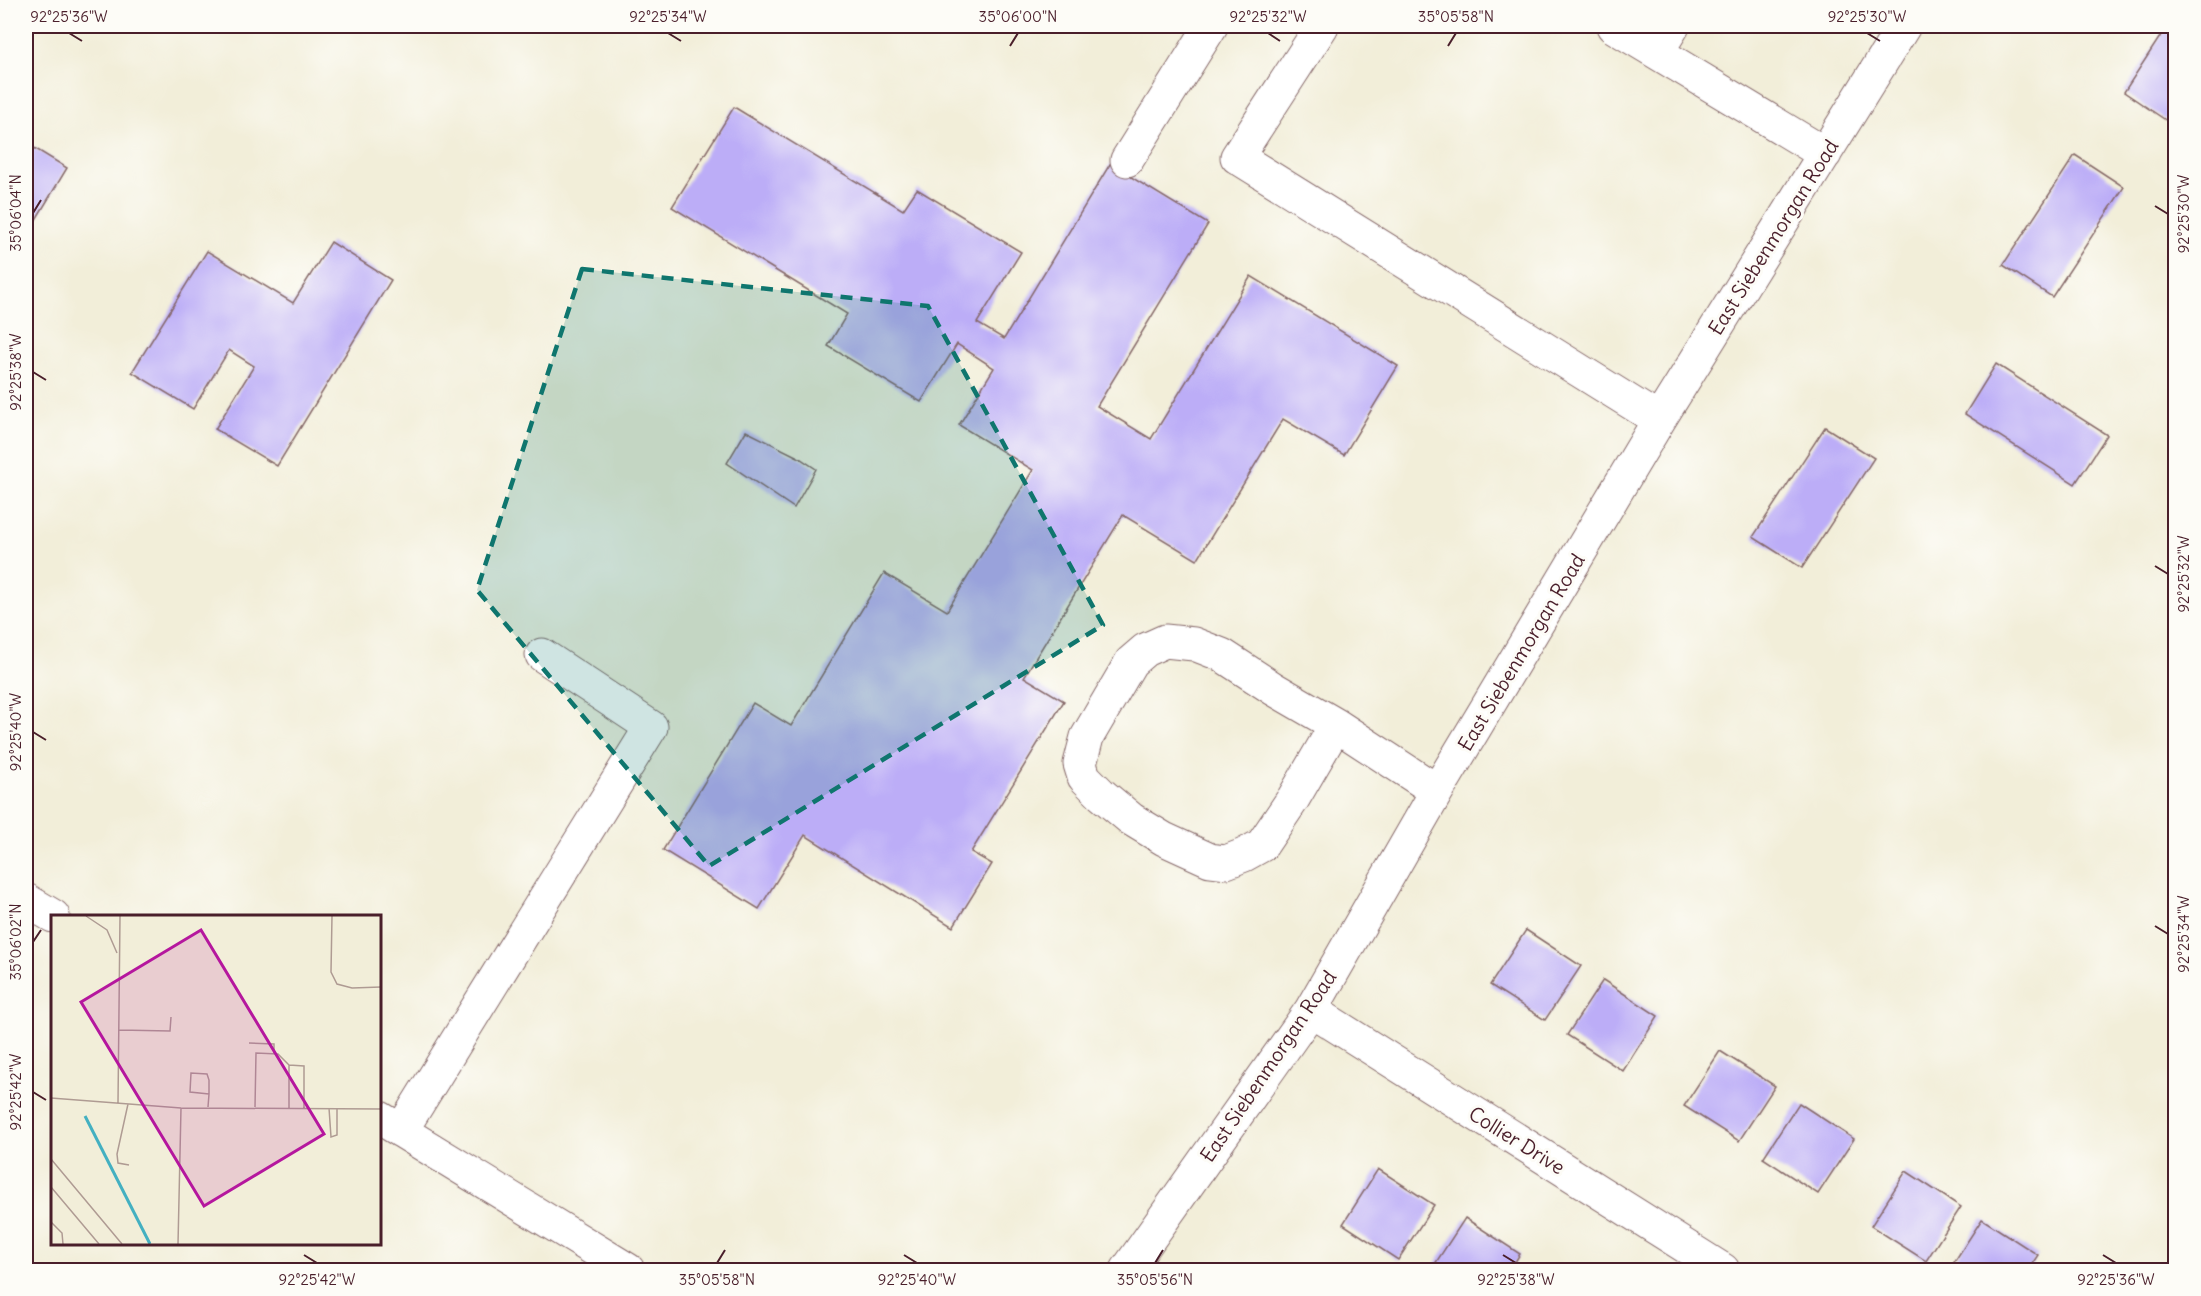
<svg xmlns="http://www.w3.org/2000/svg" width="2201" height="1296" viewBox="0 0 2201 1296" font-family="Delius,sans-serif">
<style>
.building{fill:#bcadf7}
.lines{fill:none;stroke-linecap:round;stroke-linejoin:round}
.minor-casing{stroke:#856768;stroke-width:35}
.minor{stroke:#fff;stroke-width:33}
.marked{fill:#0f766e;fill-opacity:0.2;stroke:#0f766e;stroke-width:4.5;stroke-dasharray:12 8;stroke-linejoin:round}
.ticks{fill:none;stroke:#4a1f2b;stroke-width:2}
.labels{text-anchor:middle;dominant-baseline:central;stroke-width:6;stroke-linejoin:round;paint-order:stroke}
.street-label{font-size:20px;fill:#4a1f2b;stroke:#fdfcf7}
.inset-river{fill:none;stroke:#44b0c1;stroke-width:3}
.inset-road{fill:none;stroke:#af9b93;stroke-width:1.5}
.view{fill:#b5179e;fill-opacity:0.15;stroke:#b5179e;stroke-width:3}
.inset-edge{fill:none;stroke:#4a1f2b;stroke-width:3}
.neatline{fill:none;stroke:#4a1f2b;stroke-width:2}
.ticks-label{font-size:15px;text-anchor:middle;fill:#4a1f2b}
</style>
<rect width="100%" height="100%" fill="#fdfcf7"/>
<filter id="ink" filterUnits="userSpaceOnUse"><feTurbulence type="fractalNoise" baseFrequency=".0167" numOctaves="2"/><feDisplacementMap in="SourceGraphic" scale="12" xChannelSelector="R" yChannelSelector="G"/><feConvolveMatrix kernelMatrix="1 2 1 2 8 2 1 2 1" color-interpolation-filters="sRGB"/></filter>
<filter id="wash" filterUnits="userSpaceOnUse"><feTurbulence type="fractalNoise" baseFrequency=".008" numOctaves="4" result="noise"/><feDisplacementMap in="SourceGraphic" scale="24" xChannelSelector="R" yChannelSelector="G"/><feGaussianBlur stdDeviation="1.35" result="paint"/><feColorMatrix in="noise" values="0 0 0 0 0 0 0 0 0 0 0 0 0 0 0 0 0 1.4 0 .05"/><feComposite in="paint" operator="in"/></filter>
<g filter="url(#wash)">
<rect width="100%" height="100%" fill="#f2eed9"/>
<g id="blocks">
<path class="building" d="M2167 26H2176V120L2173 125 2124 92Z
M734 107 903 210 917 189 1021 252 977 323 1004 339 1110 164 1208 224 1097 406 1151 439 1251 276 1398 366 1344 455 1283 419 1197 560 1123 515 1024 677 1064 701 971 852 992 864 953 927 805 835 759 909 663 850 753 703 791 726 884 573 947 611 1033 470 959 425 994 368 957 344 921 402 828 346 847 314 672 207Z
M26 143 67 168 26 236Z
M2075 155 2124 187 2052 297 2003 265Z
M331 242 391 280 277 466 215 429 254 366 229 350 193 409 132 372 207 251 293 303Z
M1996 364 2107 435 2075 484 1965 414Z
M1825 427 1874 458 1802 568 1753 537Z
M746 431 798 457 816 469 794 508 727 463Z
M1526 930 1581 966 1545 1020 1490 985Z
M1603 980 1658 1016 1623 1071 1567 1035Z
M1720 1051 1775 1086 1739 1141 1684 1106Z
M1799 1103 1854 1139 1818 1194 1763 1158Z
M1378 1169 1434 1205 1398 1260 1343 1224Z
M1906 1171 1961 1207 1926 1261 1871 1226Z
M1465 1218 1520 1254 1510 1270H1431Z
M1982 1219 2038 1255 2028 1270H1949Z"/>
</g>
</g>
<g filter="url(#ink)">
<use href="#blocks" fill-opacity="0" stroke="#856768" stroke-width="1.5"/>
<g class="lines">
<defs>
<path id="minor" d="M1322 26 1237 157 1659 420
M1613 26 1825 154
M1657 52 1673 26
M1127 160 1211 26
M1336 725 1293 799 1262 845 1244 855 1226 862 1210 860 1188 850 1164 839 1131 819 1101 794 1084 777 1080 764 1087 737 1131 662 1145 650 1165 641 1194 644 1222 655 1274 689 1336 725 1437 791
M26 900 53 916
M1311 1010 1723 1270
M380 1118 628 1270
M401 1131 651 727 542 655
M1127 1270 1311 1010 1437 791 1659 420 1904 26"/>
</defs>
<use href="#minor" class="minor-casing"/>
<use href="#minor" class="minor"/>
</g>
</g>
<path class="marked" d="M582 269 928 306 1103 625 709 866 477 590Z"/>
<path class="ticks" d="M69 33 82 41M668 33 681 41M1268 33 1280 41M1867 33 1880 41M1010 46 1018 33M1448 46 1456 33M2155 206 2168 214M33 213 41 200M33 372 46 380M2155 566 2168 574M33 732 46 740M2155 926 2168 934M33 942 41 930M33 1092 46 1100M304 1255 317 1263M904 1255 917 1263M1503 1255 1516 1263M2103 1255 2116 1263M717 1263 725 1250M1155 1263 1163 1250"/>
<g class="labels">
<g class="street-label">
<text transform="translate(1773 237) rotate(-58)">East Siebenmorgan Road</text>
<text transform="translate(1521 652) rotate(-59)">East Siebenmorgan Road</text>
<text transform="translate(1268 1066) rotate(-56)">East Siebenmorgan Road</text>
<text transform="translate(1517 1140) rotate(32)">Collier Drive</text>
</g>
</g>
<g transform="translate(51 915)">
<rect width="330" height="330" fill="#f2eed9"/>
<path class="inset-river" d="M34 201 99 329"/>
<path class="inset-road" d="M35 1 56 15 66 38M281 1 280 57 286 69 301 73 330 72M68 115 119 116 120 102M198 128 223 129V139M238 150 253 151V193M0 183 130 193 330 194M67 188 69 1M77 189 66 239 67 248 78 250M157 192 158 179V165L156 159 140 158 139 177 158 179M204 192 205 138 227 139 238 150V193M278 193 280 222 286 220V193M0 244 71 329M0 272 48 329M0 307 11 318 12 329M127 329 130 193"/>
<path class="view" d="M150 15 273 219 153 291 30 87Z"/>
<rect width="330" height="330" class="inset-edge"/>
</g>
<rect width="2201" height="1296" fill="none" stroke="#fdfcf7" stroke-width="66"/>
<rect x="33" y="33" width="2135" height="1230" class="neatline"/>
<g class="ticks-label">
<text x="69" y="22">92°25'36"W</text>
<text x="668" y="22">92°25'34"W</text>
<text x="1018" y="22">35°06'00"N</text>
<text x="1268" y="22">92°25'32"W</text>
<text x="1456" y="22">35°05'58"N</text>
<text x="1867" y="22">92°25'30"W</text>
<text transform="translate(16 213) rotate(-90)" y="5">35°06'04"N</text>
<text transform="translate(2184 214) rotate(-90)" y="5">92°25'30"W</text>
<text transform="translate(16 372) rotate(-90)" y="5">92°25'38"W</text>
<text transform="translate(2184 574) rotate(-90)" y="5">92°25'32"W</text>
<text transform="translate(16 732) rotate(-90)" y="5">92°25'40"W</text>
<text transform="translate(2184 934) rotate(-90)" y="5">92°25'34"W</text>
<text transform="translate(16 942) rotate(-90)" y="5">35°06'02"N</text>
<text transform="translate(16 1092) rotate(-90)" y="5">92°25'42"W</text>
<text x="317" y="1285">92°25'42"W</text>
<text x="717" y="1285">35°05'58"N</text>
<text x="917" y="1285">92°25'40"W</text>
<text x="1155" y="1285">35°05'56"N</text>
<text x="1516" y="1285">92°25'38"W</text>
<text x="2116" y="1285">92°25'36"W</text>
</g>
</svg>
